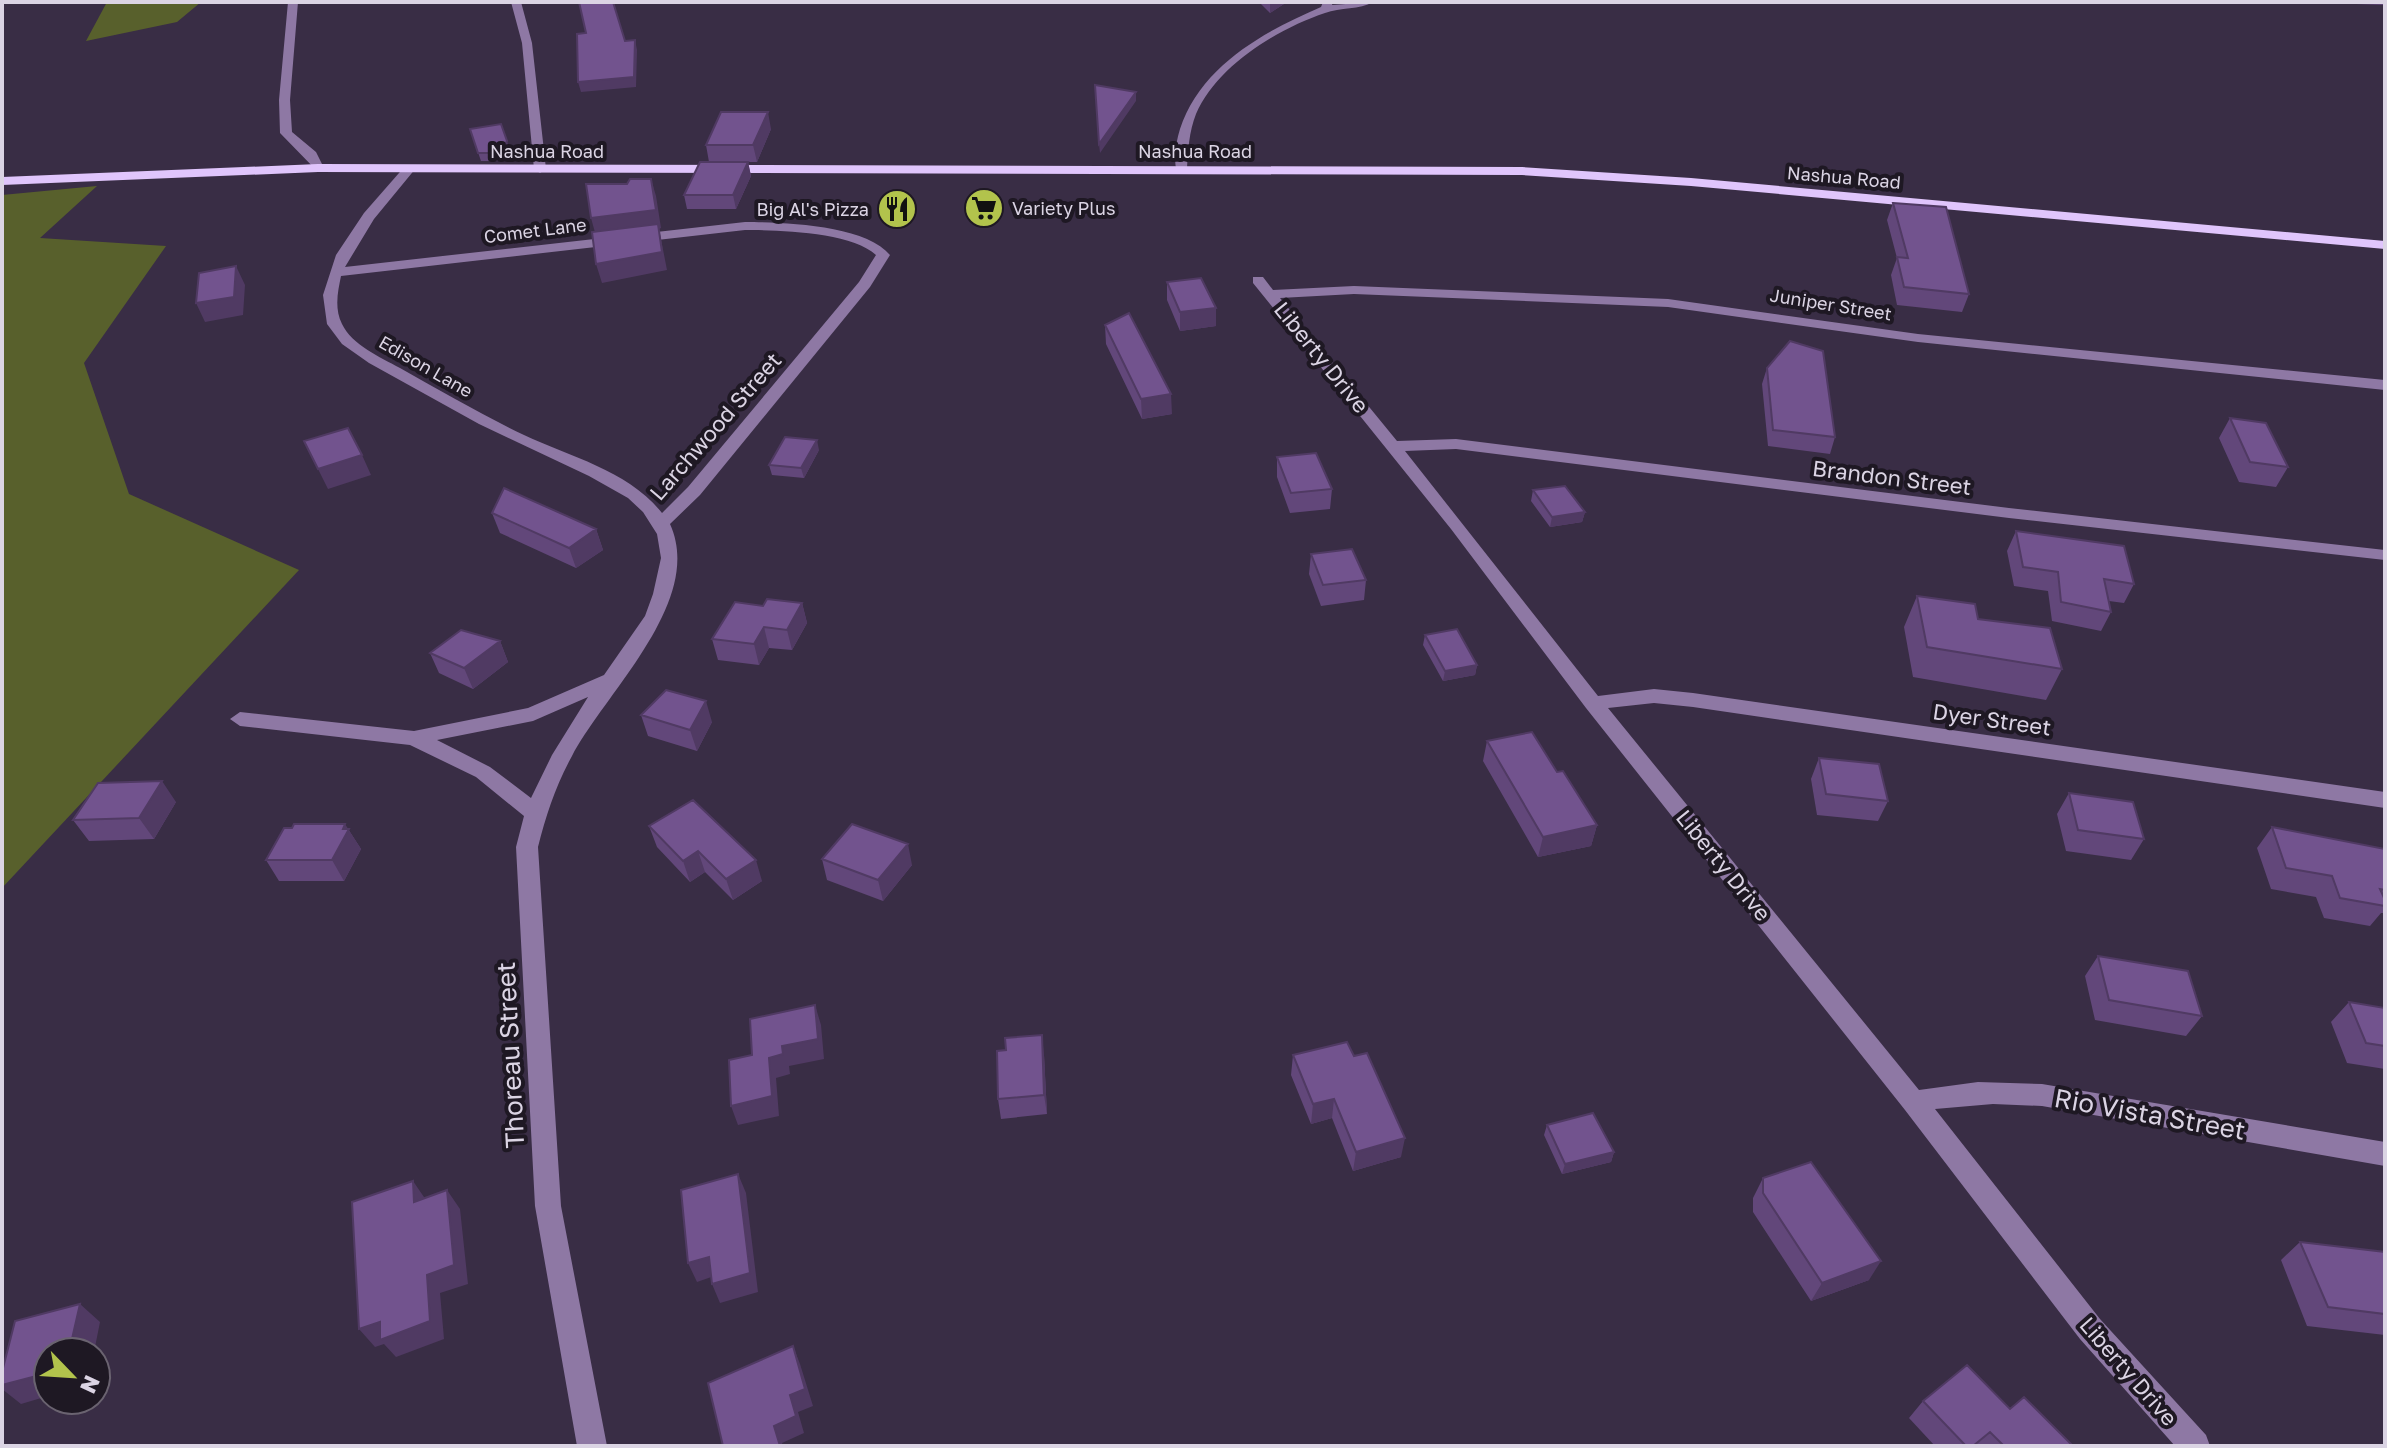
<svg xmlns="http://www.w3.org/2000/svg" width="2387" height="1448" viewBox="0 0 2387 1448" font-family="'Golos Text',sans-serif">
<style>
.green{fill:#58602c}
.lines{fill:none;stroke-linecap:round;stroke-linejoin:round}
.minor{fill:#8e78a4;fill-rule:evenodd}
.major{fill:#e0c5fc;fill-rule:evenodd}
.wall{fill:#62477a}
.shaded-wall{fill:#503a63}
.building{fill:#72538e;stroke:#503a63;stroke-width:2}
.labels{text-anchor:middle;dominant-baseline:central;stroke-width:8;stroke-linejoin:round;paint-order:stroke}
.far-street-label{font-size:18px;fill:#dbd4e4;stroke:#1e1823}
.far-poi-label{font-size:18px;fill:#dbd4e4;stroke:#1e1823;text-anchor:start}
.street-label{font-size:22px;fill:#dbd4e4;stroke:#1e1823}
.near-street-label{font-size:26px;fill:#dbd4e4;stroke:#1e1823}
</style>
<rect width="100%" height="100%" fill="#392d45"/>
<path class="green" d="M107 2H201L177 22 86 41Z
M97 186 40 238 166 246 84 363 129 494 299 570 2 888V195Z"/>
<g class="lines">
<path class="minor" d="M288 2H298L290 100 292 132 316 152 324 168 318 172 280 133 279 100Z
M511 2H521L532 43 546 169 540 173 534 169 522 43Z
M1323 2H1333L1332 5 1373 2C1360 10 1340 7 1325 13 1277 29 1217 66 1196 114 1189 132 1188 150 1187 169L1177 172C1173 159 1176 142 1180 129 1201 66 1263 32 1321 7Z
M406 165 416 168 374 219 345 267 745 222C782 222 866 225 890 255L870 287 700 495 670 524C705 601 606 692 572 756 556 785 546 815 538 847L561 1206 607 1446H577L535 1206 516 847 524 816 476 777 410 745 240 726 230 719 240 712 414 731 528 708 604 675 645 616 653 594 661 558 657 534 643 512 628 498 589 476 479 424 369 363 342 344 327 324 323 295 336 255 364 213ZM745 230C778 230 852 232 876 255L859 282 688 487 662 513C629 471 571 457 524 435 482 415 441 391 400 368 380 357 352 345 342 324 334 308 338 291 341 276ZM588 697 552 755 531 798 490 767 437 740 533 721Z
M1253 277H1263L1273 290 1354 286 1668 299 1918 334 2385 380V390L1918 342 1668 307 1354 294 1280 298 1397 441 1456 439 2009 508 2385 550V560L2009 518 1456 449 1405 451 1598 696 1654 689 1693 693 2385 792V808L1693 707 1654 703 1608 708 1919 1090 1978 1082 2042 1084 2385 1142V1166L2042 1106 1993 1104 1935 1109 2100 1319 2206 1435 2210 1446H2175L2080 1339 1905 1110 1586 708 1451 529 1253 283Z"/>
<path class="major" d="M318 164 1522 167 1691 178 2385 241V249L1691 186 1522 175 318 172 2 185V177Z"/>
</g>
<path class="wall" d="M1259 2H1287L1270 13Z
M2353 2H2385V5L2356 4Z
M470 129 510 150 503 161H481Z
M771 129 757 162H748L751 176 736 209H687L684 195 709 162 706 145Z
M1893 203 1969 294 1962 312 1897 305 1891 275 1897 258 1887 220Z
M1167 282 1216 308V326L1180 331 1167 300Z
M1105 325 1172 414 1142 419 1106 344Z
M1767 368 1835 437 1830 454 1768 446 1762 384Z
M2230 418 2288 467 2276 487 2239 482 2219 438Z
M819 450 804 478 772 475 769 465Z
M1277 457 1332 489 1330 509 1290 513 1277 477Z
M1533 490 1585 512 1582 522 1550 527 1531 501Z
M492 513 596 529 603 550 576 568 500 533Z
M2016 531 2134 584 2124 603 2109 601 2111 612 2101 631 2052 621 2048 591 2014 586 2007 551Z
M1311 554 1366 580 1364 600 1321 606 1309 574Z
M1917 596 1978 619 2062 669 2046 700 1913 677 1904 627Z
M802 603 807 623 792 650 769 648 759 665 718 660 712 639 763 606Z
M1425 635 1477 665 1475 675 1443 681 1423 645Z
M500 641 508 662 473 689 439 673 430 653Z
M641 715 712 722 697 751 648 736Z
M1487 741 1557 772 1597 825 1591 846 1538 857 1483 761Z
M1819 758 1888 801 1878 821 1817 815 1811 779Z
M2069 793 2144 839 2131 860 2066 851 2057 814Z
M176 802 154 839 89 841 73 820Z
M649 826 762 881 733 900 705 872 690 882 657 847Z
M2272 827 2385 849V913H2381L2370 926 2324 918 2316 897 2271 889 2257 848Z
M348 829 361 849 344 881H279L266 860Z
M822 859 912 865 883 901 827 880Z
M2098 956 2202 1016 2186 1036 2095 1020 2085 976Z
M2349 1002 2385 1008V1069L2347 1063 2331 1022Z
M1044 1055 1047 1114 1001 1119 998 1099Z
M1293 1055 1401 1157 1353 1171 1332 1118 1311 1124 1291 1075Z
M1547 1125 1614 1152 1611 1162 1562 1174 1544 1135Z
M1763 1178 1869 1280 1811 1301 1753 1212V1198Z
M2300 1242 2385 1252V1335L2307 1326 2281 1260Z
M1923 1401 2010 1409 2073 1446H1935L1909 1418Z"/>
<path class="shaded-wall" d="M1270 2H1287L1270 13Z
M635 40 637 50 636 87 581 92 578 82Z
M1136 92V101L1100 153 1099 144Z
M768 112 771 129 757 162 753 145Z
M507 141 510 150 503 161 500 153Z
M748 162 751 176 736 209 733 195Z
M651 179 656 196 661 228 659 229 667 270 602 283 596 264V236L591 218Z
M236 266 245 285 243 315 205 322 196 303Z
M1216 308V326L1180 331V312Z
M1171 394 1172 414 1142 419 1141 399Z
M817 440 819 450 804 478 801 468Z
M362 455 371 475 328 489 318 469Z
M1585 512 1582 522 1550 527 1552 517Z
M596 529 603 550 576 568 569 548Z
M802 603 807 623 792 650 787 630Z
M764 627 769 648 759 665 754 644Z
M500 641 508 662 473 689 464 668Z
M1477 665 1475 675 1443 681 1445 671Z
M706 701 712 722 697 751 690 730Z
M162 781 176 802 154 839 139 818Z
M345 824 361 849 344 881 332 860Z
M1597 825 1591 846 1538 857 1543 837Z
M908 844 912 865 883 901 878 880Z
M698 851 705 872 690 882 683 861Z
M756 860 762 881 733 900 726 879Z
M815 1005 821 1025 824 1059 789 1066 790 1074 776 1078 779 1116 738 1125 731 1106 769 1058 782 1046Z
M1042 1035 1044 1055 1047 1114 1044 1095Z
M1334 1099 1332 1118 1311 1124 1313 1104Z
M1405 1138 1401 1157 1353 1171 1356 1152Z
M1614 1152 1611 1162 1562 1174 1565 1164Z
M738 1174 746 1193 758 1292 720 1303 712 1284Z
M413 1181 426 1200 414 1202Z
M447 1190 460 1209 468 1284 440 1293 444 1339 396 1357 384 1344 375 1347 359 1329 427 1275Z
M709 1257 717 1275 697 1282 688 1263Z
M1881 1261 1869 1280 1811 1301 1822 1283Z
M80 1304 100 1322 94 1352H69Z
M793 1346 800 1364 813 1406 798 1412 804 1433 782 1443 783 1446H780L774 1426 790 1395Z
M48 1373V1396L21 1404 2 1389V1385Z"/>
<path class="building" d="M579 2H613L625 41 635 40 634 77 578 82 577 34 586 33Z
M1095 85 1136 92 1099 144Z
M721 112H768L753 145H706Z
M501 124 507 141 500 153H478L470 129Z
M700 162H748L733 195H684Z
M630 179H651L656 210 591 218 586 184H627Z
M1893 203 1946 207 1969 294 1904 287 1897 257 1908 258Z
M658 224 662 252 596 264 592 232Z
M236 266 234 297 196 303 199 273Z
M1201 278 1216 308 1180 312 1167 282Z
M1129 313 1171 394 1141 399 1105 325Z
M1790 341 1823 351 1835 437 1773 430 1767 368Z
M2230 418 2266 423 2288 467 2250 462Z
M348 428 362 455 318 469 304 441Z
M785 437 817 440 801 468 769 465Z
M1316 453 1332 489 1291 493 1277 457Z
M1565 486 1585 512 1552 517 1533 490Z
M504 488 596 529 569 548 492 513Z
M2016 531 2124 546 2134 584 2104 579 2111 612 2061 602 2058 572 2023 567Z
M1352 549 1366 580 1323 585 1311 554Z
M1917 596 1975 604 1978 619 2050 628 2062 669 1927 647Z
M767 599 802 603 787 630 764 627 754 644 712 639 735 602 763 606Z
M1457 629 1477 665 1445 671 1425 635Z
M461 630 500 641 464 668 430 653Z
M666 690 706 701 690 730 641 715Z
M1532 732 1557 772 1563 771 1597 825 1543 837 1487 741Z
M1819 758 1879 764 1888 801 1826 794Z
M162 781 139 818 73 820 98 783Z
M2069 793 2133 802 2144 839 2078 830Z
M693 800 756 860 726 879 698 851 683 861 649 826Z
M294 824H345L343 829H349L332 860H266L284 828H292Z
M852 824 908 844 878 880 822 859Z
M2272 827 2385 849V890L2380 889 2385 900V906L2340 898 2332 876 2286 868Z
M2098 956 2188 971 2202 1016 2109 1000Z
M2349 1002 2385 1008V1046L2366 1043Z
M815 1005 818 1039 782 1046 783 1054 769 1058 772 1096 731 1106 729 1060 752 1055 750 1019Z
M1042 1035 1044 1095 998 1099 997 1051 1006 1050 1005 1038Z
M1347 1042 1354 1056 1367 1053 1405 1138 1356 1152 1334 1099 1313 1104 1293 1055Z
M1593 1113 1614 1152 1565 1164 1547 1125Z
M1811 1162 1881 1261 1822 1283 1763 1193V1178Z
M738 1174 750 1273 712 1284 709 1257 688 1263 681 1190Z
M413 1181 414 1202 447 1190 454 1265 427 1275 430 1321 380 1340V1322L359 1329 352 1202Z
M2300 1242 2385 1252V1314L2328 1307Z
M80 1304 69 1352H48V1373L2 1385V1372L15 1321Z
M793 1346 805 1389 790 1395 796 1416 774 1426 780 1446H723L708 1383Z
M1967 1365 2010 1409 2024 1397 2073 1446H2004L1990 1432 1973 1446H1966L1923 1401Z"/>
<defs>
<symbol id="supermarket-disc" viewBox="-11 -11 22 22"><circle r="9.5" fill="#b2c34c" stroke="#1e1823"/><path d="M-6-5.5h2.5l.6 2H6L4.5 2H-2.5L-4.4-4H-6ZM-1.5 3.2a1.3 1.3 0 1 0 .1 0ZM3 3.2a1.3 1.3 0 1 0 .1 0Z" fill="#111"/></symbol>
<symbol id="restaurant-disc" viewBox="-11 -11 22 22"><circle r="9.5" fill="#b2c34c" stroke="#1e1823"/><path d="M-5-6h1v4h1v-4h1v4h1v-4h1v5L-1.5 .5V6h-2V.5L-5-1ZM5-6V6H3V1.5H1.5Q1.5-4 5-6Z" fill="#111"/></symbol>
</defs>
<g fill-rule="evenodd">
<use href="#supermarket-disc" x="962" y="186" width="44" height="44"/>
<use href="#restaurant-disc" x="875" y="187" width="44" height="44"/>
</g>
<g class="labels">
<g class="far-street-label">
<text x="547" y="151">Nashua Road</text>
<text x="1195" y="151">Nashua Road</text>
<text transform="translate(1844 177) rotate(5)">Nashua Road</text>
<text transform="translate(535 230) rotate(-7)">Comet Lane</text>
<text transform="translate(1831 304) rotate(9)">Juniper Street</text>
<text transform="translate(426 366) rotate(30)">Edison Lane</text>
</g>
<g class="far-poi-label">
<text x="1012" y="208">Variety Plus</text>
<text x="869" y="209" text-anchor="end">Big Al's Pizza</text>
</g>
<g class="street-label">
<text transform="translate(1322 357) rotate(51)">Liberty Drive</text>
<text transform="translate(715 426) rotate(-49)">Larchwood Street</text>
<text transform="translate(1892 477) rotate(7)">Brandon Street</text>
<text transform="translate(1992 719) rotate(8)">Dyer Street</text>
<text transform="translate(1724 865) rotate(51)">Liberty Drive</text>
<text transform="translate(2129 1371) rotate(49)">Liberty Drive</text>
</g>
<g class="near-street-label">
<text transform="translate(510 1055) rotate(-93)">Thoreau Street</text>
<text transform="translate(2150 1114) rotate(10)">Rio Vista Street</text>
</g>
</g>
<rect width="2387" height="1448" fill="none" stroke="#dbd4e4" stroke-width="8"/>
<g transform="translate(72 1376) rotate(115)"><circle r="38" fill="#1e1823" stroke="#6a6370" stroke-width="2"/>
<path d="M0-6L14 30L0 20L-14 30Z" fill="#b2c34c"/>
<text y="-12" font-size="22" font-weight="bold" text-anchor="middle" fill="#dbd4e4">N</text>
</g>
</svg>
